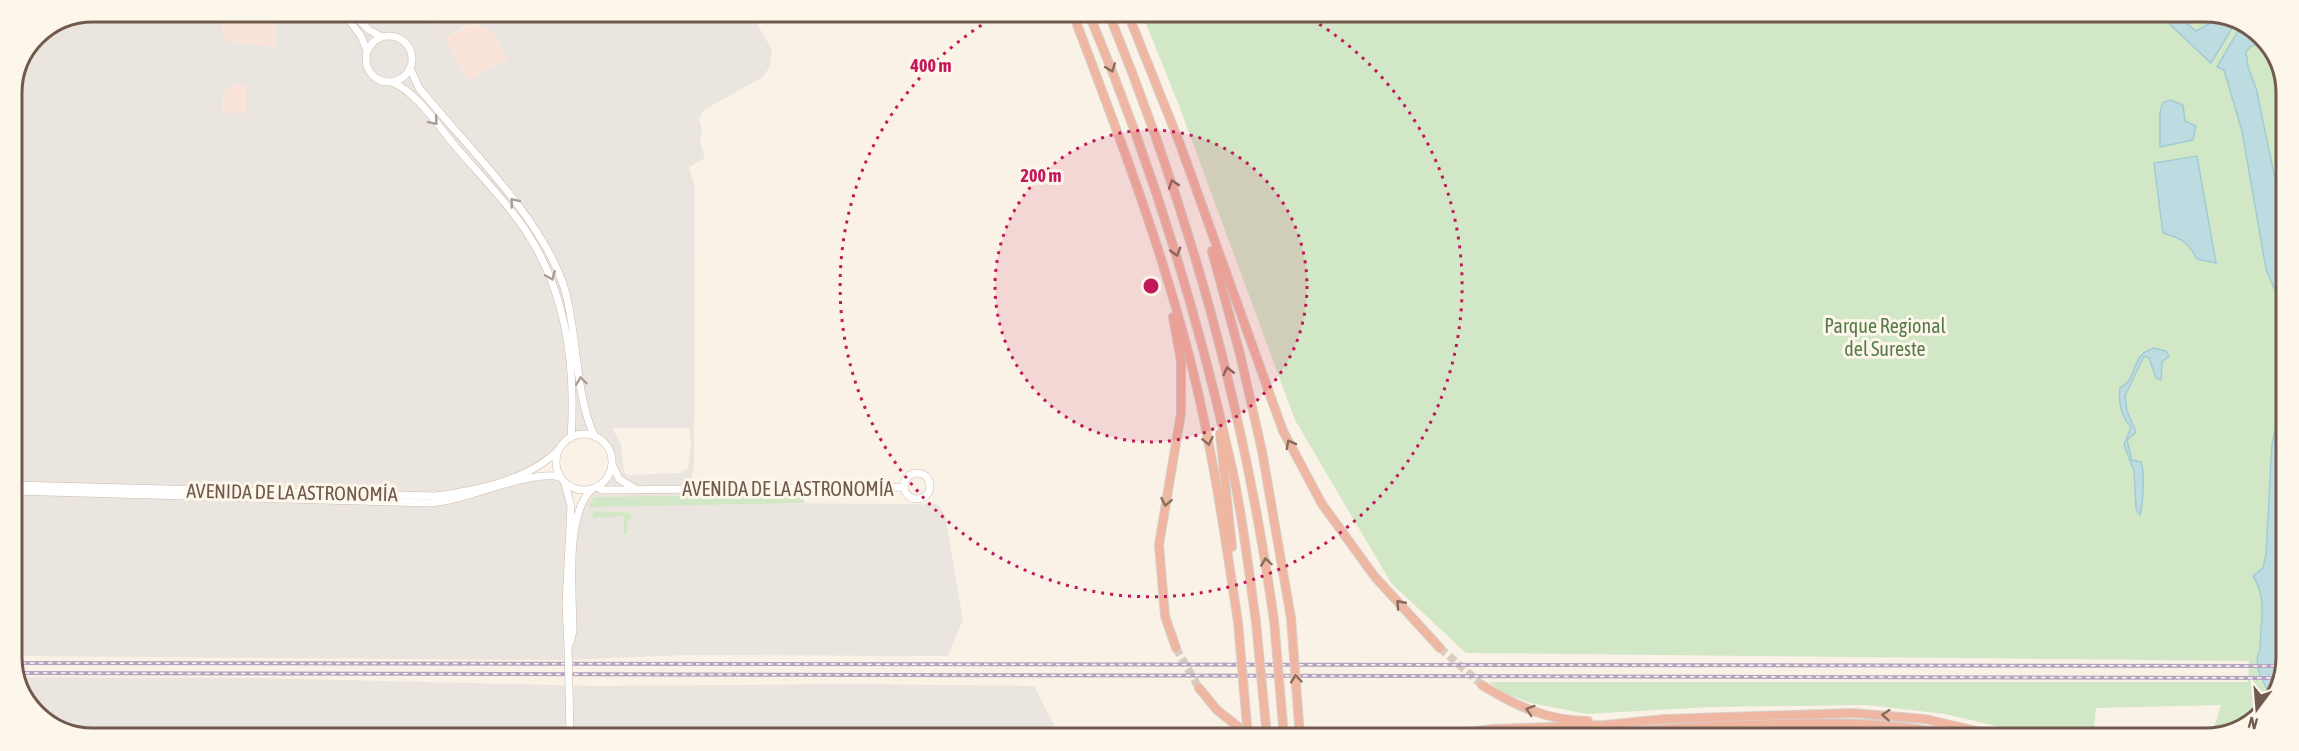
<svg xmlns="http://www.w3.org/2000/svg" width="2299" height="751" viewBox="0 0 2299 751" font-family="'Asap Condensed',sans-serif">
<style>
.commercial{fill:#fae4da}
.industrial{fill:#ebe5df;fill-rule:evenodd}
.green{fill:#d2e7c5}
.water{fill:#bcdce2;stroke:#a3cbd3;stroke-width:1.5}
.lines{fill:none;stroke-linecap:round;stroke-linejoin:round}
.highway-tunnel{stroke:#d8ccc0;stroke-width:8;stroke-dasharray:8 4;stroke-linecap:butt}
.secondary-casing{stroke:#cebbab;stroke-width:8}
.highway-casing{stroke:#d7d1cd;stroke-width:10}
.secondary{stroke:#fff;stroke-width:7}
.highway{stroke:#efb6a1;stroke-width:8}
.rail-casing{stroke:#b5a5c3;stroke-width:4}
.rail{stroke:#fdf6eb;stroke-width:1.5;stroke-dasharray:4.5;stroke-linecap:butt}
.secondary-bridge-casing{stroke:#cebbab;stroke-width:8;stroke-linecap:butt}
.highway-bridge-casing{stroke:#d7d1cd;stroke-width:10;stroke-linecap:butt}
.secondary-bridge{stroke:#fff;stroke-width:7}
.highway-bridge{stroke:#efb6a1;stroke-width:8}
.oneway{stroke:#8a6c5e}
.oneway2{stroke:#aa9c94}
.ring{fill:none;stroke:#c2185b;stroke-width:3;stroke-dasharray:3 6}
.labels{text-anchor:middle;dominant-baseline:central;stroke-width:6;stroke-linejoin:round;paint-order:stroke}
.park-label{font-size:20px;fill:#577b49;stroke:#fdf6eb}
.street-label{font-size:20px;fill:#715a4d;stroke:#fdf6eb}
.rim{fill:none;stroke:#715a4d;stroke-width:3}
.centre{fill:#c2185b;stroke:#fdf6eb;stroke-width:3}
.ring-label{font-size:18px;text-anchor:middle;font-weight:bold;fill:#c2185b;stroke:#fdf6eb;stroke-width:6;stroke-linejoin:round;paint-order:stroke}
</style>
<rect width="100%" height="100%" fill="#faf2e6"/>
<path class="commercial" d="M222 12H276V47L228 42 222 34Z
M423 13H457L431 27Z
M472 24 490 29 508 59 468 80 445 38Z
M233 85H243L246 88V113H222L223 94Z"/>
<path class="industrial" d="M93 12H222V34L228 42 275 47 276 12 423 13 431 27 457 13H751L772 50 770 66 763 77 704 110 699 119 702 129 700 141 705 158 689 167 695 187 694 468 685 503 937 504 945 514 963 620 948 656 685 655 561 660 12 656V491L422 503 536 476 560 477 570 496 573 563 580 506 606 479 612 464 611 456 604 443 595 437 579 435 565 442 533 469 453 493 12 485V88L36 36ZM477 24 493 33 508 59 468 80 445 38 467 25ZM233 85H243L246 88V113H222L223 94ZM612 428H689L691 446 688 468 681 473 627 475 624 472 621 444Z
M17 677 257 678 597 686 849 684 1034 686 1060 737 67 735 29 708Z"/>
<path class="green" d="M1142 14 2232 16 2270 43 2287 87 2283 684 2281 686 2258 661 2259 678 2272 699 2255 722 2211 737 2221 705 2096 708 2093 739H2051L1945 714 1867 705 1710 707 1587 714 1531 703 1504 693 1489 682H2248L2249 661 1466 653 1391 583 1295 420 1178 103Z
M796 495 803 498 805 503 589 507 594 497Z
M596 511 631 513 632 519 627 520V534H624V516L592 518 593 513Z"/>
<path class="water" d="M2161 16H2178L2196 31C2210 25 2222 9 2237 20L2211 63Z
M2242 24 2255 33V45L2251 46 2246 52 2248 67 2256 88 2286 231 2285 358 2276 293 2266 269 2242 131 2224 70 2217 67Z
M2170 100 2183 105 2185 121 2196 126 2193 140 2160 147V112L2163 103Z
M2197 156 2216 263 2197 259C2188 242 2181 238 2163 233L2154 163Z
M2154 348 2166 351 2169 356 2162 362 2161 380 2156 378 2149 358 2144 356 2125 396 2127 411 2136 432 2127 440 2132 460 2141 462C2145 471 2143 504 2140 515L2136 509 2134 471 2124 445 2131 427C2121 416 2118 403 2120 388 2141 376 2128 356 2154 348Z
M2285 394 2283 584 2278 600 2281 686 2272 699C2265 684 2251 667 2260 649 2260 624 2268 599 2253 576L2263 568 2266 554 2272 443Z"/>
<g class="lines">
<path class="highway-tunnel" d="M1176 648 1199 688
M1440 648 1482 685"/>
<defs>
<path id="secondary" d="M343 12 361 36 367 51
M352 13 369 30 382 37
M366 59a23 23 0 1 1 46 0a23 23 0 1 1-46 0Z
M410 68 419 88C466 146 543 218 565 290 578 336 575 397 595 437
M392 82C419 94 437 125 456 147 479 174 506 201 526 231 567 293 576 365 571 438
M556 462a28 28 0 1 1 56 0a28 28 0 1 1-56 0Z
M612 464 619 479 634 488
M904 486a13 13 0 1 1 26 0a13 13 0 1 1-26 0Z
M565 483 571 507 566 603 568 647
M12 485 436 496C478 490 531 480 560 448
M597 487 603 490 905 487
M12 491 429 503C467 501 530 469 560 477
M570 643 573 631C573 594 564 515 592 489
M569 687 570 736"/>
<path id="highway" d="M1073 14C1117 130 1162 247 1192 367 1213 451 1225 537 1238 622
M1089 14C1149 157 1195 304 1229 455 1242 510 1248 566 1256 622
M1109 14C1190 213 1244 407 1274 620
M1128 14 1180 144 1283 431 1322 504 1375 577 1440 648
M1212 251 1241 358 1262 451 1291 618
M1173 317 1181 361V413L1159 545 1165 616 1176 648
M1220 434 1232 547
M1482 685C1515 706 1549 721 1588 721
M1199 688 1217 710 1251 737
M1424 737 1493 729 1605 725 1666 719 1852 713 1925 719 2011 739
M1612 738C1645 727 1683 728 1717 726 1801 723 1888 718 1970 739"/>
</defs>
<use href="#secondary" class="secondary-casing"/>
<use href="#highway" class="highway-casing"/>
<use href="#secondary" class="secondary"/>
<use href="#highway" class="highway"/>
<defs>
<path id="rail" d="M12 663 2283 666
M16 673 2283 678"/>
</defs>
<use href="#rail" class="rail-casing"/>
<use href="#rail" class="rail"/>
<defs>
<path id="secondary-bridge" d="M568 647 569 687"/>
<path id="highway-bridge" d="M1291 618 1300 737
M1274 620 1284 737
M1238 622 1248 737
M1256 622 1267 737"/>
</defs>
<use href="#secondary-bridge" class="secondary-bridge-casing"/>
<use href="#highway-bridge" class="highway-bridge-casing"/>
<use href="#secondary-bridge" class="secondary-bridge"/>
<use href="#highway-bridge" class="highway-bridge"/>
</g>
<defs><path id="oneway-chevron" d="M-2-3.5L2.5 0L-2 3.5" fill="none" stroke-width="1.6" stroke-linecap="round" stroke-linejoin="round" transform="scale(1.5)"/></defs>
<g class="oneway">
<use href="#oneway-chevron" transform="translate(1111 68) rotate(69)"/>
<use href="#oneway-chevron" transform="translate(1173 184) rotate(-109)"/>
<use href="#oneway-chevron" transform="translate(1176 252) rotate(74)"/>
<use href="#oneway-chevron" transform="translate(1228 371) rotate(-103)"/>
<use href="#oneway-chevron" transform="translate(1208 441) rotate(78)"/>
<use href="#oneway-chevron" transform="translate(1290 444) rotate(-118)"/>
<use href="#oneway-chevron" transform="translate(1166 502) rotate(101)"/>
<use href="#oneway-chevron" transform="translate(1266 562) rotate(-98)"/>
<use href="#oneway-chevron" transform="translate(1400 604) rotate(-132)"/>
<use href="#oneway-chevron" transform="translate(1296 679) rotate(-95)"/>
<use href="#oneway-chevron" transform="translate(1530 710) rotate(-162)"/>
<use href="#oneway-chevron" transform="translate(1886 715) rotate(-176)"/>
</g>
<g class="oneway2">
<use href="#oneway-chevron" transform="translate(434 121) rotate(50)"/>
<use href="#oneway-chevron" transform="translate(514 202) rotate(-128)"/>
<use href="#oneway-chevron" transform="translate(551 276) rotate(68)"/>
<use href="#oneway-chevron" transform="translate(581 381) rotate(-97)"/>
</g>
<circle cx="1151" cy="286" r="156" fill="#c2185b" fill-opacity=".12"/>
<g class="ring">
<circle cx="1151" cy="286" r="156"/>
<path d="M1304 15A311 311 0 1 1 1000 14"/>
</g>
<g class="labels">
<g class="park-label">
<text x="1885" y="325">Parque Regional<tspan x="1885" dy="23">del Sureste</tspan></text>
</g>
<g class="street-label">
<text x="788" y="488">AVENIDA DE LA ASTRONOMÍA</text>
<text transform="translate(292 492) rotate(1)">AVENIDA DE LA ASTRONOMÍA</text>
</g>
</g>
<path d="M0 0H2299V751H0ZM93 22H2205A71 71 0 0 1 2276 93V657A71 71 0 0 1 2205 728H93A71 71 0 0 1 22 657V93A71 71 0 0 1 93 22Z" fill="#fdf6eb" fill-rule="evenodd"/>
<path class="rim" d="M93 22H2205A71 71 0 0 1 2276 93V657A71 71 0 0 1 2205 728H93A71 71 0 0 1 22 657V93A71 71 0 0 1 93 22Z"/>
<circle cx="1151" cy="286" r="9" class="centre"/>
<g class="ring-label">
<text x="931" y="72">400 m</text>
<text x="1041" y="182">200 m</text>
</g>
<g transform="translate(2257 709) rotate(196)" stroke="#fdf6eb" stroke-width="4.5" paint-order="stroke">
<path d="M0-4.5L10 22L0 15L-10 22Z" fill="#715a4d"/>
<text y="-9" font-size="16" font-weight="bold" text-anchor="middle" fill="#715a4d">N</text>
</g>
</svg>
